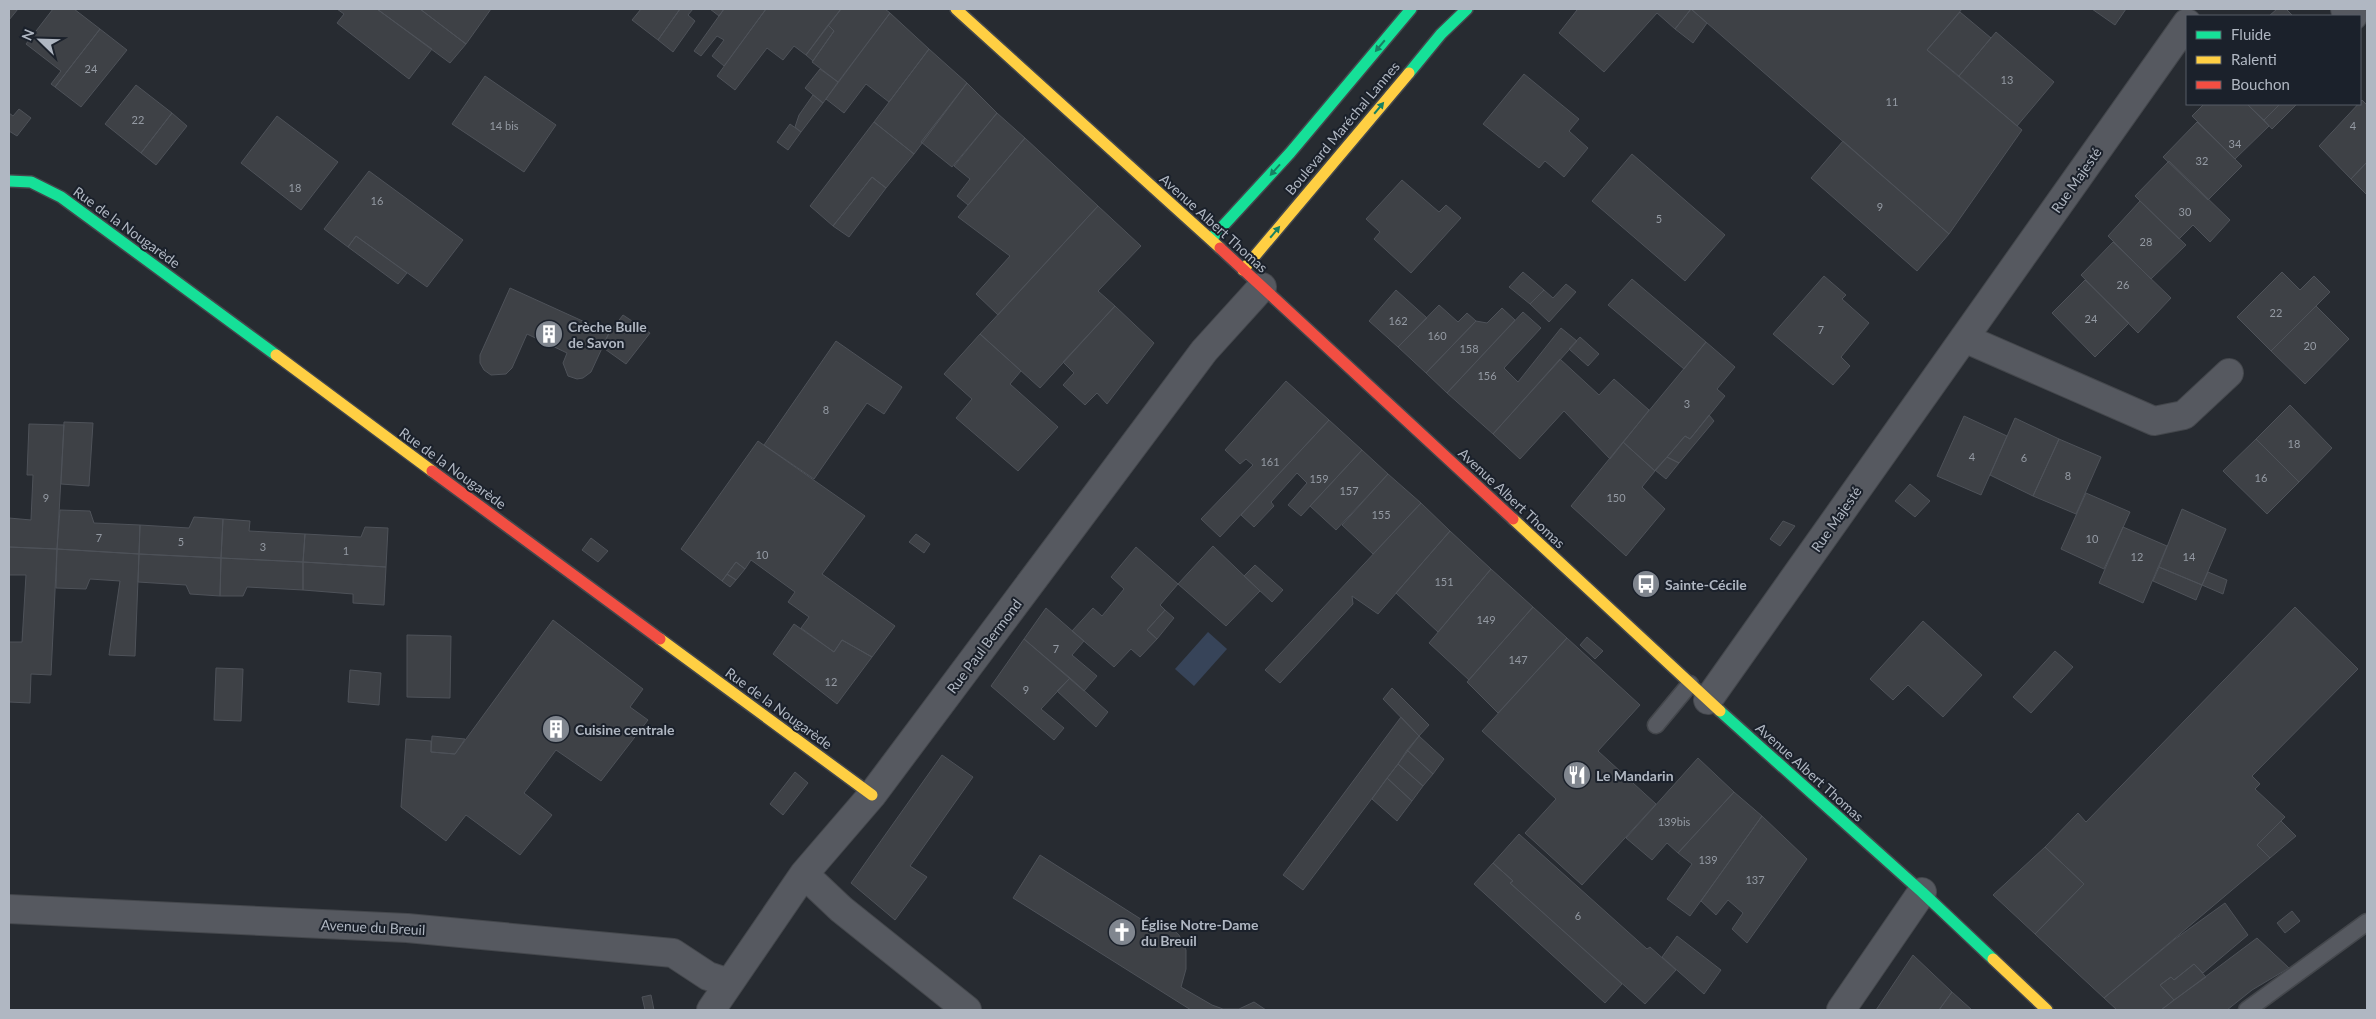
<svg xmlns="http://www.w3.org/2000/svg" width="2376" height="1019" viewBox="0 0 2376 1019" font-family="Lato,sans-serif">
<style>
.water{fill:#374459}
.building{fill:#3e4146;stroke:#4e5259}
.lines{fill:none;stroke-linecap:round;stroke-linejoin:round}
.lane-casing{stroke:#44474c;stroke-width:19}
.street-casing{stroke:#44474c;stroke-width:30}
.fast-casing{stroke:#44474c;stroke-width:14}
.slow-casing{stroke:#44474c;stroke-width:14}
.jam-casing{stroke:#44474c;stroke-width:14}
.lane{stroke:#565960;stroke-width:16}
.street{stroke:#565960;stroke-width:28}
.fast{stroke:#16e098;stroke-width:11}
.slow{stroke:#ffcf43;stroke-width:11}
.jam{stroke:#f24e42;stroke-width:11}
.oneway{fill:#188062}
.labels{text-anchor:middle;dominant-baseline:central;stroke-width:4;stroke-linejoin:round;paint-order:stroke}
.number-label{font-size:11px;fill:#949aa3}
.street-label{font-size:14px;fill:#b0b7c2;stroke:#1b212b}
.poi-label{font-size:14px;font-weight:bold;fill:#b0b7c2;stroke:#1b212b;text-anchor:start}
</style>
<rect width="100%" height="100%" fill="#272b31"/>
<path class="water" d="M1208 632 1227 649 1194 686 1175 669Z"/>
<path class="building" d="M9 9H18L9 20Z
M53 9H74L100 29 55 87 51 84 61 71 26 44Z
M337 9H377L432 49 409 79 337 23 344 14Z
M377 9H420L466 44 450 63Z
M420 9H491L466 44Z
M641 9H680L658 40 632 20Z
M680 9H693L688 15 695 21 673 52 658 40Z
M710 9H724L719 16Z
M724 9H766L724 66 712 56 724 40 717 36 701 56 694 51Z
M766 9H841L806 55 794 46 783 60 767 48 735 90 717 76Z
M841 9H885L890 13 838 82 812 62 834 31 828 25Z
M1576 9H1691L1675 29 1657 13 1604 72 1559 33 1577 10Z
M1691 9H1962L1927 50 2022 130 1949 234Z
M1691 9 1707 23 1693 43 1675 29Z
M2092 9H2126L2115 25Z
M2277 9H2286L2293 16H2269Z
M1960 12 1991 38 1959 76 1927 50Z
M890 13 929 49 889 102 866 84 844 113 826 99Z
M828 25 834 31 813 61 806 55Z
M100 29 127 50 81 107 55 87Z
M1996 32 2054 82 2017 126 1959 76Z
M929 49 967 83 914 154 874 122Z
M820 69 838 82 823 103 805 88Z
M1524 74 1579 119 1569 131 1588 148 1564 177 1545 161 1539 168 1483 124Z
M485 76 556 125 524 172 452 124Z
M967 83 997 113 952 167 921 142Z
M136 85 172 113 141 153 105 124Z
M813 95 823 103 801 132 795 127 799 115Z
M2362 100 2367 105V162L2351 179 2319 146Z
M2204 104H2247L2269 126 2235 159 2192 116Z
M2247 104H2280L2264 120Z
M2280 104H2297L2272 129 2264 120Z
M19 109 31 118 17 136 9 131V113L13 116Z
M172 113 187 126 156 165 141 153Z
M997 113 1025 138 968 205 957 196 970 179 954 166Z
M277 116 338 162 301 210 241 163Z
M874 122 914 154 886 188 872 177 833 226 810 206Z
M2197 122 2242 166 2208 200 2163 157Z
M790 124 801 132 788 150 777 142Z
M1025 138 1098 206 998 315 976 294 1010 256 958 217Z
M1843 141 1949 234 1917 271 1811 178Z
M1632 154 1725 235 1685 281 1592 201Z
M2169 161 2230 220 2210 242 2193 225 2179 239 2135 196Z
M2367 162V195L2351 179Z
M369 171 463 240 427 287 356 236 348 247 324 229Z
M872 177 886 188 849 237 833 226Z
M1402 180 1439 212 1446 205 1461 218 1411 273 1374 239 1380 232 1366 219Z
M2140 201 2186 245 2151 279 2108 236Z
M1098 206 1141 246 1098 291 1115 306 1040 388 980 334Z
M356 236 407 273 398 284 348 247Z
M2113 242 2171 298 2138 333 2081 275Z
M1523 272 1544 290 1530 304 1509 287Z
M2282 272 2300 290 2314 276 2330 292 2271 351 2237 317Z
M1824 276 1846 295 1842 299 1869 323 1841 357 1850 366 1833 385 1773 334Z
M1632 279 1706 342 1684 369 1608 305Z
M2085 280 2129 323 2095 357 2052 313Z
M1566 284 1576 292 1549 322 1530 304 1544 290 1553 298Z
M510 288 609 333 591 372 583 378 577 379 568 376 563 363 567 353 527 334 512 368 506 374 491 375 484 370 480 363V355Z
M1396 290 1427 318 1398 347 1369 321Z
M1439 305 1458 322 1467 313 1476 321 1426 373 1398 347Z
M1115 306 1154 343 1107 404 1097 393 1085 405 1063 385 1074 373 1063 362Z
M2316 306 2349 339 2305 384 2271 351Z
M1502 308 1515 320 1447 393 1426 373 1476 321 1487 323Z
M1523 312 1541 328 1504 368 1518 382 1561 328 1577 341 1493 434 1447 393Z
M623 315 650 333 626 364 602 347 609 333Z
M980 334 1021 371 1010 384 1058 427 1018 471 956 418 972 399 944 374Z
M1580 337 1599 354 1588 366 1569 349Z
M836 341 902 387 884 414 867 403 814 479 764 445Z
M1706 342 1735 367 1717 389 1725 396 1690 439 1685 436 1655 471 1623 442Z
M1560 359 1599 395 1614 379 1649 410 1610 459 1564 411 1520 459 1493 434Z
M1286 381 1329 420 1220 537 1201 519 1253 465 1246 459 1240 464 1225 450Z
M2290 405 2332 448 2299 482 2256 439Z
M1709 415 1714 421 1679 463 1667 457 1685 436 1690 439Z
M1964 416 2007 436 1981 495 1937 476Z
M2015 418 2059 439 2033 496 1990 475Z
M1329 420 1362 450 1301 516 1288 505 1307 483 1297 473 1271 502 1274 506 1254 527 1241 515Z
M64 422 93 423 89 486 61 484Z
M29 424 64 425 57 549 9 547V518L31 520 33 475H27Z
M2059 439 2101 457 2076 514 2033 496Z
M2256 439 2299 482 2267 514 2223 471Z
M758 441 865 516 822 574 895 626 872 657 842 640 834 652 801 628 809 617 788 602 795 592 751 560 745 569 736 562 722 581 681 549Z
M1623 442 1655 471 1642 487 1665 509 1626 556 1571 506Z
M1362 450 1388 474 1336 530 1310 506Z
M1667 457 1679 463 1666 479 1655 470Z
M1388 474 1421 503 1373 554 1342 525Z
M1910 484 1930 501 1915 517 1895 501Z
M2086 493 2130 512 2104 569 2061 549Z
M1421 503 1450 531 1378 614 1352 596 1353 604 1280 683 1265 670Z
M2182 509 2226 529 2202 585 2159 567Z
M60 510 90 511 94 523 140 525 139 554 57 549Z
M194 517 223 519 221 558 139 554 140 525 189 528Z
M223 519 250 521 249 531 305 534 303 562 221 558Z
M1783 521 1795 526 1780 546 1770 539Z
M365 527 388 528 386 567 303 562 305 534 361 537Z
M2123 527 2167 546 2143 603 2099 583Z
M1450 531 1491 569 1438 632 1396 593Z
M916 534 930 544 924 553 909 542Z
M591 538 608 551 598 562 582 550Z
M1213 546 1260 591 1226 626 1178 584Z
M9 547 57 549 51 675 31 674 30 703 9 702V642H22L26 575H9Z
M1136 547 1178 584 1160 605 1165 610 1147 630 1157 639 1140 657 1131 649 1114 667 1072 631 1093 608 1102 616 1124 589 1111 577Z
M57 549 139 554 135 656 109 655 120 581 90 579 86 589 56 588Z
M139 554 221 558 220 596 190 594 186 585 138 582Z
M221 558 303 562V590L247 587 243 596H220Z
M303 562 386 567 384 605 353 603V594L303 590Z
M736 562 745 569 736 580 727 574Z
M1255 565 1283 590 1272 602 1244 576Z
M2159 567 2202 585 2196 600 2153 581Z
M1491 569 1533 607 1469 680 1429 643Z
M2208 572 2227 580 2223 594 2202 585Z
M727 574 736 580 730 587 722 581Z
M1533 607 1567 638 1498 713 1467 682Z
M2295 607 2358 669 2252 776 2260 784 2255 789 2285 817 2257 845 2270 858 2104 998 2035 934 2084 884 2045 847 2078 813 2086 822Z
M1046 608 1084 641 1072 655 1097 676 1084 691 1024 639Z
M1165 610 1174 618 1157 639 1147 630Z
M553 620 643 689 630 707 648 720 601 781 556 750 524 793 552 815 520 855 466 815 446 841 401 807 406 739 431 741V752L455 754Z
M1923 621 1982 675 1943 717 1908 685 1893 700 1870 679Z
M794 624 834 652 842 640 872 657 837 704 773 654Z
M407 635 451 636 450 698 407 697Z
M1587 637 1603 651 1595 659 1580 645Z
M1567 638 1640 705 1598 751 1656 804 1582 885 1525 833 1556 799 1482 731Z
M1024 639 1070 678 1041 709 1064 728 1054 740 991 686Z
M2055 651 2073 667 2031 713 2013 697Z
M216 668 243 669 241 721 214 720Z
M350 670 381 673 379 705 348 702Z
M1070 678 1108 712 1096 727 1057 691Z
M1392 688 1429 725 1419 736 1383 699Z
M1401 717 1419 736 1303 890 1283 875Z
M432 736 465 739 455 754 431 752Z
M1419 736 1444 759 1433 774 1407 750Z
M1407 750 1433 774 1423 786 1398 764Z
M942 755 973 777 910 866 927 877 895 920 851 883Z
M1698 758 1734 792 1678 853 1667 843 1652 860 1626 838Z
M1398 764 1423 786 1412 801 1387 778Z
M795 772 808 783 783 815 770 804Z
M1387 778 1412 801 1397 821 1372 799Z
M1734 792 1762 816 1690 916 1667 899 1692 864 1678 853Z
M1762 816 1807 859 1747 943 1732 929 1743 913 1728 900 1716 915 1701 901Z
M2281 821 2296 836 2270 858 2257 845Z
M1519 834 1647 949 1650 947 1676 970 1645 1004 1510 883 1513 881 1493 863Z
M2045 847 2084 884 2035 934 1993 895Z
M1040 855 1158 930 1165 922 1179 935 1186 950V969L1181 987 1212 1005 1223 1009H1239L1254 1002 1266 1010H1191L1013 898Z
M1493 863 1513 881 1510 883 1622 984 1605 1003 1474 884Z
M2225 903 2248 935 2203 973 2194 964 2174 980 2171 977 2160 985 2174 1000 2161 1010H2117L2104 998 2175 939Z
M2292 911 2300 921 2285 933 2277 923Z
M1677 936 1721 970 1704 994 1662 957Z
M2257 938 2289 968 2252 990 2227 1010H2161Z
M1913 955 1952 992 1939 1010H1876Z
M2194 964 2206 977 2174 1000 2160 985 2171 977 2174 980Z
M1952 992 1972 1010H1939Z
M651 995 654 1010H645L642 997Z"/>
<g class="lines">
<defs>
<path id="lane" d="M1656 725 1690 684
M2247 1010 2367 922"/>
<path id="street" d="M2345 9 2353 16
M1964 338 2154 421 2184 415 2229 373
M1708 700 2187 23
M804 874 841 909 967 1010
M9 909 407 928 673 953 708 976 729 983
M711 1010 804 874 872 795 1204 351 1262 287
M1841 1010 1922 892"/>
<path id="fast" d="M1409 73 1441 34 1467 9
M9 181 31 182 61 197 276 355
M1211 239 1290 153 1411 9
M1720 711 1922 892 1993 959"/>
<path id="slow" d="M956 9 1220 248
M1243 270 1409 73
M276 355 432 471
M1513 519 1720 711
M660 639 872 795
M1993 959 2047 1010"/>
<path id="jam" d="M1220 248 1513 519
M432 471 660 639"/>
</defs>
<use href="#lane" class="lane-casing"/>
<use href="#street" class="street-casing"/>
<use href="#fast" class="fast-casing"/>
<use href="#slow" class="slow-casing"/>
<use href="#jam" class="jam-casing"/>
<use href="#lane" class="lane"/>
<use href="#street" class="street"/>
<use href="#fast" class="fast"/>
<use href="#slow" class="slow"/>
<use href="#jam" class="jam"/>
</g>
<defs><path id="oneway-solid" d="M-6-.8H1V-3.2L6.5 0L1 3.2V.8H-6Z" transform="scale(1.25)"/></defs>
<g class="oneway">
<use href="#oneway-solid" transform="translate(1380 46) rotate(130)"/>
<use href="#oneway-solid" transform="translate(1379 108) rotate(-50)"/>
<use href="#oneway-solid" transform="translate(1275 170) rotate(132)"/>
<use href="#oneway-solid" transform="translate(1275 232) rotate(-50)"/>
</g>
<defs>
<symbol id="building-disc" viewBox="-11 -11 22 22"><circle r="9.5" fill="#80868f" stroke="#1b212b"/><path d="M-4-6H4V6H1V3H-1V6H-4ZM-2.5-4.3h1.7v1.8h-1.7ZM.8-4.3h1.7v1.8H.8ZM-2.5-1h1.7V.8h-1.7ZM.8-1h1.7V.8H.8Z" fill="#fff"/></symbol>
<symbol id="bus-disc" viewBox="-11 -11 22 22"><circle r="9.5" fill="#80868f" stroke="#1b212b"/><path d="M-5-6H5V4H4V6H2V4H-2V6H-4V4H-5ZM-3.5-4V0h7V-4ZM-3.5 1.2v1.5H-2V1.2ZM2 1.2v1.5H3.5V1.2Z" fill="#fff"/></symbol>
<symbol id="restaurant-disc" viewBox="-11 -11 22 22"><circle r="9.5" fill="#80868f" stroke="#1b212b"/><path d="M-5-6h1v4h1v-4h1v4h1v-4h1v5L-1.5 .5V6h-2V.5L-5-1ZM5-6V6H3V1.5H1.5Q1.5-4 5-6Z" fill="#fff"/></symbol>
<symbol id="church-disc" viewBox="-11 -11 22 22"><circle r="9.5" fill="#80868f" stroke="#1b212b"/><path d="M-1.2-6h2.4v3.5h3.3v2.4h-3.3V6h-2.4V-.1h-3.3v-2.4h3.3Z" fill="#fff"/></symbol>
</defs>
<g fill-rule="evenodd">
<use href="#building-disc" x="533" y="318" width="32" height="32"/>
<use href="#bus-disc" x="1630" y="568" width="32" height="32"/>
<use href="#building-disc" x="540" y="713" width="32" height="32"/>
<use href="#restaurant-disc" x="1561" y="759" width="32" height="32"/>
<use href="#church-disc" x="1106" y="916" width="32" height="32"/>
</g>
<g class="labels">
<g class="number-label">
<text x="91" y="68">24</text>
<text x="2007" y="79">13</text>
<text x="1892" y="101">11</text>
<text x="138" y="119">22</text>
<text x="504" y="125">14 bis</text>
<text x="2353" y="125">4</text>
<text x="2235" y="143">34</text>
<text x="2202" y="160">32</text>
<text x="295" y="187">18</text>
<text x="377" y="200">16</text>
<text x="1880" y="206">9</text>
<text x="2185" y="211">30</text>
<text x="1659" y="218">5</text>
<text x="2146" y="241">28</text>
<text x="2123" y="284">26</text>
<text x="2276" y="312">22</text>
<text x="2091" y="318">24</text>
<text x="1398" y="320">162</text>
<text x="1821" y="329">7</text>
<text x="1437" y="335">160</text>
<text x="2310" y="345">20</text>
<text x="1469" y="348">158</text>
<text x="1487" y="375">156</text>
<text x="1687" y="403">3</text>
<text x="826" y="409">8</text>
<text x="2294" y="443">18</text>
<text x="1972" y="456">4</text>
<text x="2024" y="457">6</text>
<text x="1270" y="461">161</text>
<text x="2068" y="475">8</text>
<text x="2261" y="477">16</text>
<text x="1319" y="478">159</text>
<text x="1349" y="490">157</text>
<text x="46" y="497">9</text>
<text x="1616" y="497">150</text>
<text x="1381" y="514">155</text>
<text x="99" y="537">7</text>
<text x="2092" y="538">10</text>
<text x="181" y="541">5</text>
<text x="263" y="546">3</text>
<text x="346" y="550">1</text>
<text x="762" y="554">10</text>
<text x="2137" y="556">12</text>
<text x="2189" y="556">14</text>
<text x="1444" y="581">151</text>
<text x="1486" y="619">149</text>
<text x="1056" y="648">7</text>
<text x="1518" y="659">147</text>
<text x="831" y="681">12</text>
<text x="1026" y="689">9</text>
<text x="1674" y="821">139bis</text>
<text x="1708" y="859">139</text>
<text x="1755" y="879">137</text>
<text x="1578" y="915">6</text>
</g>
<g class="street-label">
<text transform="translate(1342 128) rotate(-50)">Boulevard Maréchal Lannes</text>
<text transform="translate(2076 180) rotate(-55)">Rue Majesté</text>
<text transform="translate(1214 223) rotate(42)">Avenue Albert Thomas</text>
<text transform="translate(127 227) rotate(36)">Rue de la Nougarède</text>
<text transform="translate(453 468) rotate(36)">Rue de la Nougarède</text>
<text transform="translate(1512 498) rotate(43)">Avenue Albert Thomas</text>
<text transform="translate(1836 519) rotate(-55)">Rue Majesté</text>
<text transform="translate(984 646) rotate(-53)">Rue Paul Bermond</text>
<text transform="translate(779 708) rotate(36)">Rue de la Nougarède</text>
<text transform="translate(1810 772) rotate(42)">Avenue Albert Thomas</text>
<text transform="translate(373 927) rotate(3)">Avenue du Breuil</text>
</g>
<g class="poi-label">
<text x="568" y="326">Crèche Bulle<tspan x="568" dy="16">de Savon</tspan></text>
<text x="1665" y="584">Sainte-Cécile</text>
<text x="575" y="729">Cuisine centrale</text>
<text x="1596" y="775">Le Mandarin</text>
<text x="1141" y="924">Église Notre-Dame<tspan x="1141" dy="16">du Breuil</tspan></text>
</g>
</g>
<rect width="2376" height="1019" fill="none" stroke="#b0b7c2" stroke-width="20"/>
<rect x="2186" y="15" width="175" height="90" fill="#1b212b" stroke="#575d67"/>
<rect x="2196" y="31" width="25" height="8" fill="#16e098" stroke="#575d67"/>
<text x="2231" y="40" font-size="15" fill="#b0b7c2">Fluide</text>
<rect x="2196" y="56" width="25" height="8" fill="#ffcf43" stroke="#575d67"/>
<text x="2231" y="65" font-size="15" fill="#b0b7c2">Ralenti</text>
<rect x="2196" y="81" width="25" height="8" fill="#f24e42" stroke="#575d67"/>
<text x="2231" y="90" font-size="15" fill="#b0b7c2">Bouchon</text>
<g transform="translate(40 40) rotate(293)" stroke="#1b212b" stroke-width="4" paint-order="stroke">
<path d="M0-4L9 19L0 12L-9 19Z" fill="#b0b7c2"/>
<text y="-8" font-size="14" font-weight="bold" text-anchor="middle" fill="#b0b7c2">N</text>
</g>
</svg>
